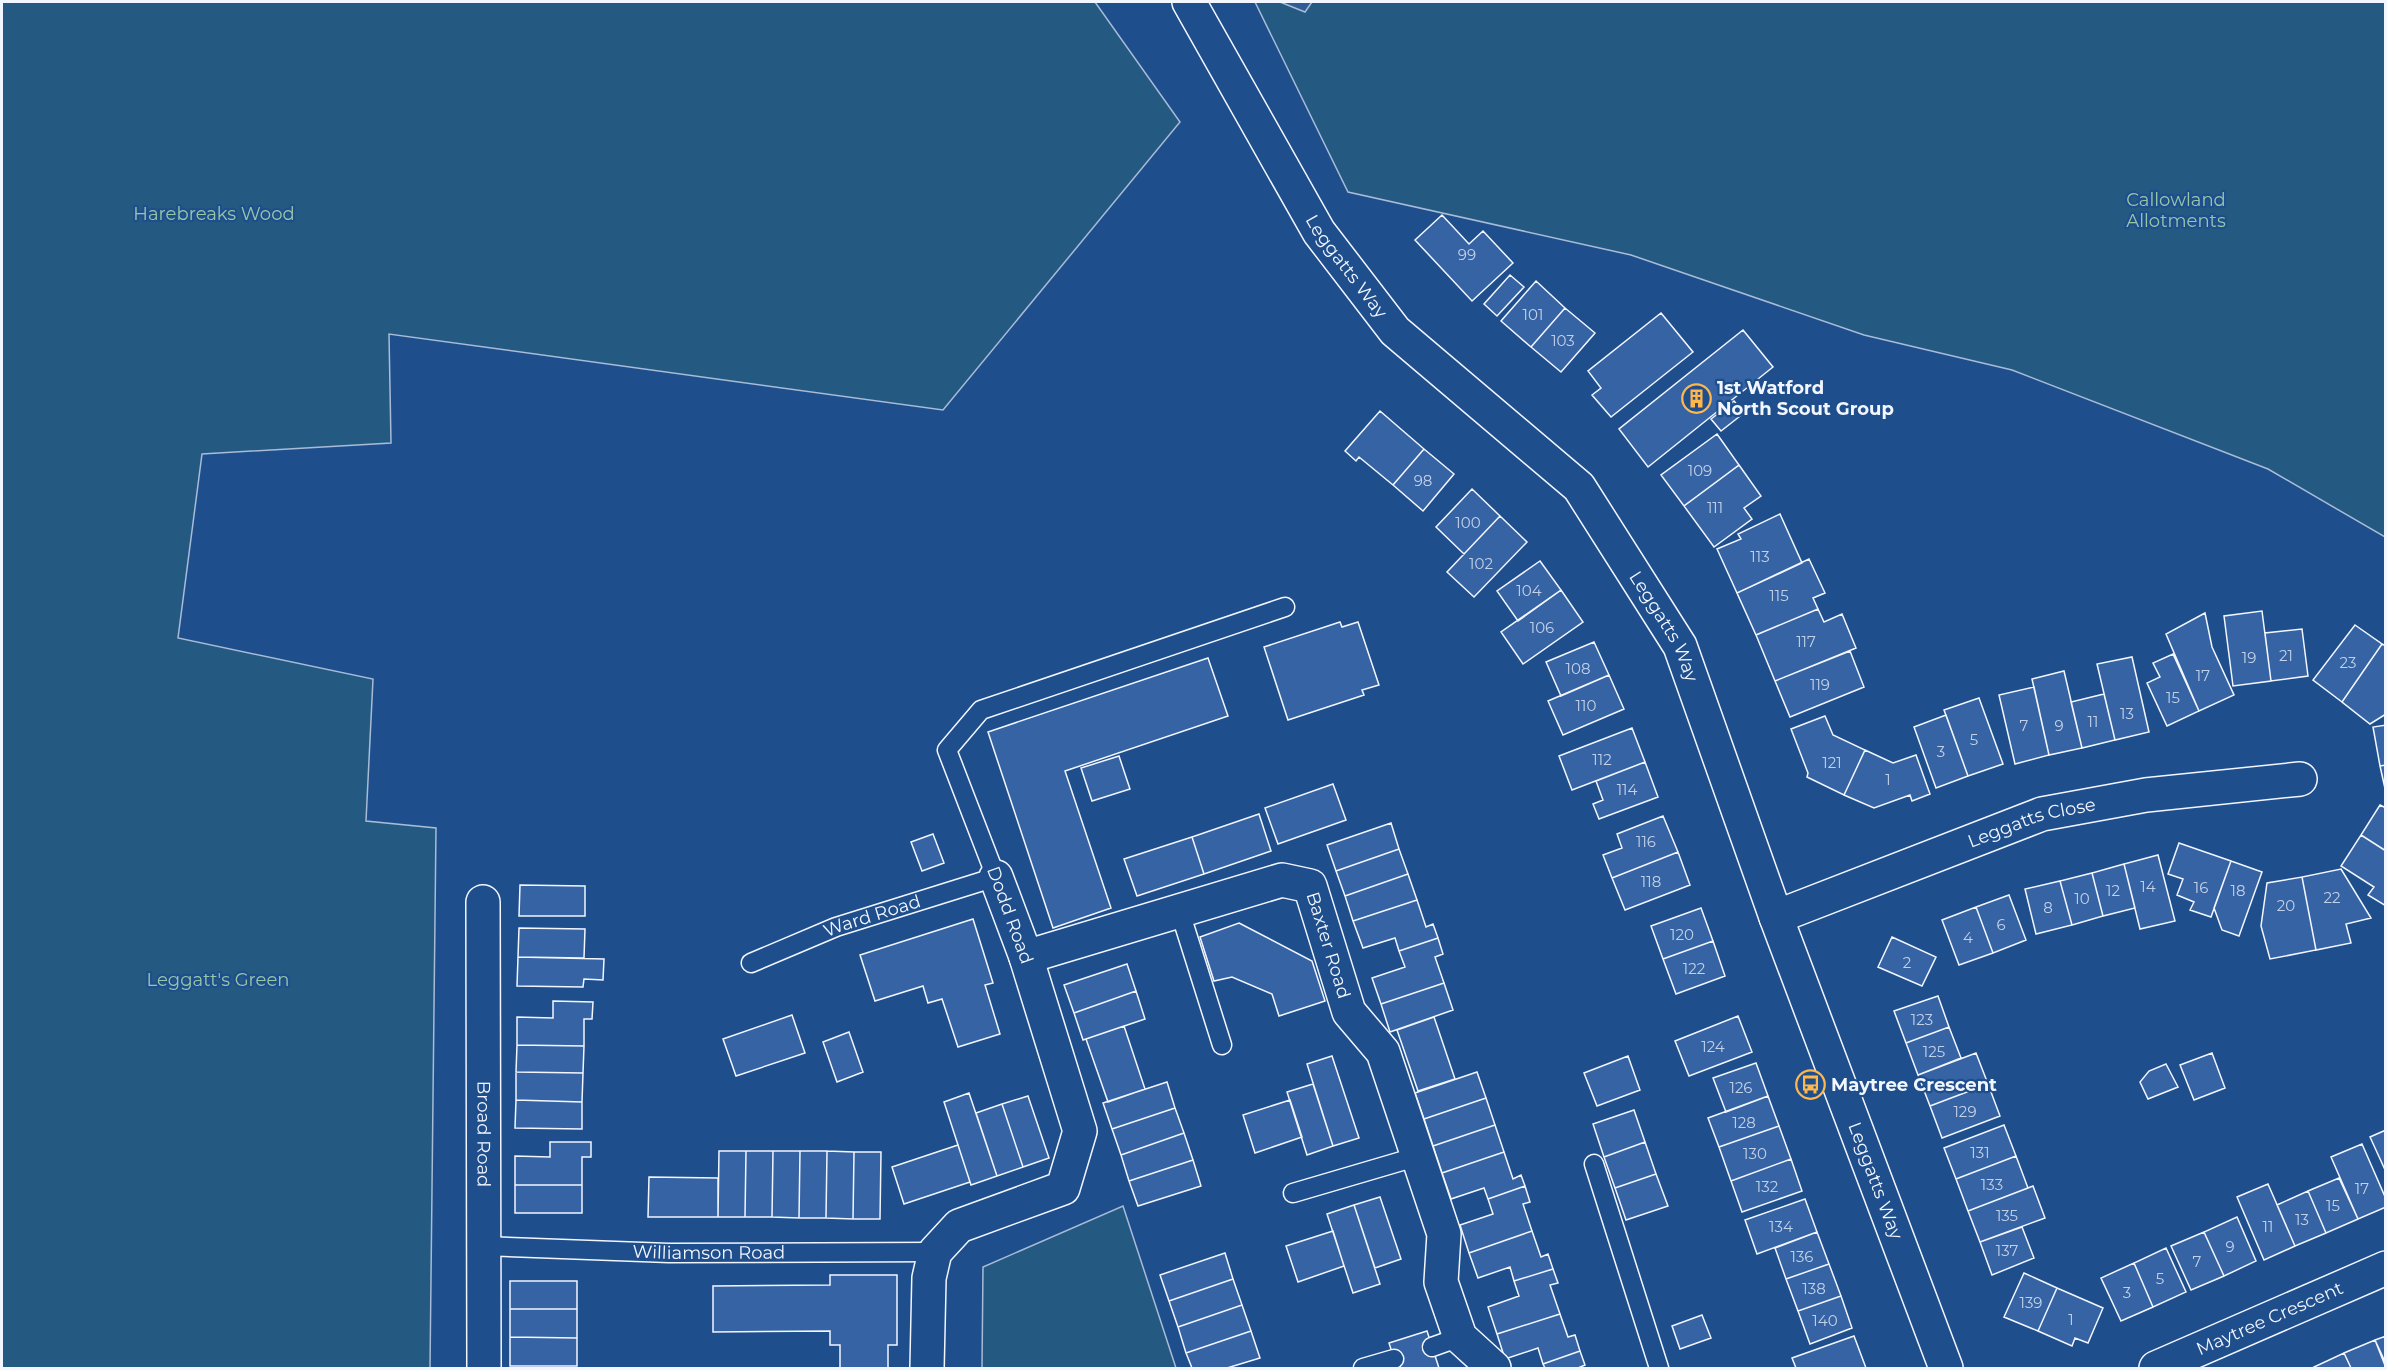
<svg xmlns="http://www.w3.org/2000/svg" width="2387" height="1370" viewBox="0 0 2387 1370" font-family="Montserrat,sans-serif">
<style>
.green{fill:#245a82;stroke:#a8bbd7;stroke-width:1.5}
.parking{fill:#305b95;stroke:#a8bbd7;stroke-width:1.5}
.building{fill:#3563a3;stroke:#f2f6ff;stroke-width:1.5}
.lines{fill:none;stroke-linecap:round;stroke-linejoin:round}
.lane-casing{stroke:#f2f6ff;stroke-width:21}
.street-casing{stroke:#f2f6ff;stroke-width:36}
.lane{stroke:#1f4e8c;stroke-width:18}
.street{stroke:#1f4e8c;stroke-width:33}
.labels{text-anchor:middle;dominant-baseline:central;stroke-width:4.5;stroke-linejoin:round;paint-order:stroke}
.number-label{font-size:15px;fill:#c3d1e8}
.park-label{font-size:18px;fill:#97c8a6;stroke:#1f4e8c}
.street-label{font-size:18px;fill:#f2f6ff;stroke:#1f4e8c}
.poi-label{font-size:18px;font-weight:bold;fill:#f2f6ff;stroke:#1f4e8c;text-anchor:start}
</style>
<rect width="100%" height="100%" fill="#1f4e8c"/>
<path class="green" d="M2 2H1095L1180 122 943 410 389 334 391 443 202 454 178 638 373 679 366 821 436 828 430 1368H2Z
M1255 2H2385V537L2268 469 2012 370 1864 335 1631 255 1348 192Z
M1123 1206 1176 1368H982L983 1267Z"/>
<path class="parking" d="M1280 2H1312L1305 12Z"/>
<path class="building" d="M1442 215 1469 244 1483 231 1513 263 1472 301 1415 240Z
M1510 275 1524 287 1497 316 1484 304Z
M1536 281 1565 308 1531 347 1501 321Z
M1565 308 1595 333 1561 372 1531 347Z
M1661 313 1693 352 1611 417 1592 395 1601 388 1588 371Z
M1743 330 1773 367 1648 467 1619 429Z
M1734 401 1744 413 1721 431 1711 419Z
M1380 411 1424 449 1393 485 1359 457 1356 461 1345 451Z
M1717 434 1739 465 1684 506 1661 475Z
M1424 449 1454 474 1423 511 1393 485Z
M1739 465 1761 496 1744 508 1752 519 1714 547 1684 506Z
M1472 489 1500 516 1464 554 1436 527Z
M1780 514 1802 563 1737 593 1717 549 1741 539 1738 534Z
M1500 516 1527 542 1474 597 1447 572Z
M1809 559 1825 593 1813 598 1818 609 1756 635 1737 593Z
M1540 561 1561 590 1518 621 1497 591Z
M1561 590 1583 622 1523 664 1501 632Z
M1818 609 1824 622 1842 614 1856 648 1775 681 1756 635Z
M2262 611 2271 681 2233 686 2224 616Z
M2205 613 2212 647 2234 695 2199 711 2166 634Z
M1340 622 1342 627 1358 622 1379 685 1362 690 1364 695 1288 720 1264 647Z
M2355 625 2382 644 2342 702 2313 680Z
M2302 629 2308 676 2271 681 2265 633Z
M1594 642 1609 675 1561 696 1546 662Z
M2382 644 2386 646V714L2370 724 2342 702Z
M1850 651 1864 687 1790 717 1775 681Z
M2173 654 2199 711 2167 726 2147 683 2160 677 2153 663Z
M2132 657 2149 732 2115 740 2097 664Z
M1208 658 1228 716 1065 771 1111 908 1053 928 988 732Z
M2064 671 2082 748 2049 755 2032 679Z
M1609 675 1624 709 1563 735 1548 701Z
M2034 687 2049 755 2015 764 1999 695Z
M2104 694 2115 740 2082 748 2071 702Z
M1979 698 2003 764 1968 776 1944 710Z
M1946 715 1968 776 1936 788 1914 727Z
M1825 716 1833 735 1865 750 1844 795 1807 777 1808 773 1791 729Z
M2386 725V765L2380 766 2373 727Z
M1632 728 1645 762 1572 790 1559 756Z
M1865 750 1893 763 1916 755 1930 794 1912 801 1910 795 1874 808 1844 795Z
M1119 756 1130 789 1092 801 1081 768Z
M1645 762 1658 797 1599 819 1593 804 1603 800 1596 781Z
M2386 765V793L2380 766Z
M1333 784 1346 820 1278 844 1265 808Z
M2380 805 2386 808V851L2361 835Z
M1259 814 1271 851 1204 874 1192 837Z
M1663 816 1678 852 1612 878 1603 855 1622 848 1617 834Z
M1391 823 1399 849 1336 871 1327 845Z
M933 834 944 863 922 871 911 842Z
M2361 835 2386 851V906L2368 895 2374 887 2341 866Z
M1192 837 1204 874 1137 896 1124 859Z
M2179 843 2231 861 2211 917 2190 910 2194 902 2177 895 2183 879 2168 874Z
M1399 849 1408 874 1345 896 1336 871Z
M1678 852 1690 885 1625 910 1612 878Z
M2158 855 2175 921 2140 929 2124 864Z
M2231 861 2262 872 2239 936 2222 930 2214 908Z
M2124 864 2135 908 2103 916 2092 873Z
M2341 869 2371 918 2346 924 2351 943 2316 950 2302 877Z
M2092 873 2103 916 2072 925 2060 881Z
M1408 874 1417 900 1353 921 1345 896Z
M2302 877 2316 950 2270 959 2261 926 2267 883Z
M2060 881 2072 925 2036 934 2025 889Z
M520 885 585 886V916H519Z
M2009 895 2026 940 1993 953 1976 907Z
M1417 900 1426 927 1433 924 1438 938 1399 951 1395 938 1363 948 1353 921Z
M1976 907 1993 953 1959 965 1942 920Z
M1701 908 1713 941 1663 959 1651 926Z
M973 919 993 983 985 985 1000 1034 958 1047 942 999 928 1003 923 986 875 1001 860 955Z
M1239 923 1312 961 1325 1001 1279 1016 1272 994 1232 977 1214 981 1200 937Z
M519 928 585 929 584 958 518 957Z
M1892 937 1936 957 1922 986 1878 967Z
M1438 938 1443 954 1435 957 1444 983 1381 1004 1372 978 1405 967 1399 951Z
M1713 941 1725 976 1676 994 1663 959Z
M518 957 604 959 603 980 584 979 583 987 517 986Z
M1127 964 1136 991 1074 1013 1064 985Z
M1444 983 1453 1010 1390 1032 1381 1004Z
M1136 991 1145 1019 1083 1040 1074 1013Z
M1938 996 1949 1027 1906 1043 1894 1011Z
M553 1001 593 1002 592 1019H584V1046L517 1045V1017L553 1018Z
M792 1015 805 1053 736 1076 723 1039Z
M1738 1016 1752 1052 1689 1076 1675 1041Z
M1434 1017 1455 1079 1418 1091 1397 1030Z
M1124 1026 1145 1089 1108 1102 1086 1039Z
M1949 1027 1961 1058 1918 1075 1906 1043Z
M849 1032 863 1072 837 1082 823 1042Z
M517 1045 584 1046 583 1073 516 1072Z
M1976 1053 1988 1084 1930 1106 1918 1075Z
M2212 1053 2225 1088 2194 1100 2180 1065Z
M1332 1056 1359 1138 1333 1146 1307 1064Z
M1628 1056 1640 1090 1597 1106 1584 1073Z
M1756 1063 1768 1096 1726 1112 1713 1078Z
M2166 1064 2178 1087 2148 1099 2140 1082 2149 1071Z
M516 1072 583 1073 582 1102 516 1100Z
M1477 1072 1486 1098 1424 1119 1415 1093Z
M1167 1082 1175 1108 1112 1129 1103 1103Z
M1313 1084 1333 1146 1307 1155 1287 1092Z
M1988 1084 2000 1116 1942 1138 1930 1106Z
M969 1093 997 1176 971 1185 944 1102Z
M1028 1096 1049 1158 1023 1167 1002 1104Z
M1768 1096 1779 1126 1719 1147 1708 1118Z
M1486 1098 1495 1125 1433 1146 1424 1119Z
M516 1100 582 1102V1129L515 1128Z
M1290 1100 1302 1137 1255 1153 1243 1115Z
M1002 1104 1023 1167 997 1176 976 1113Z
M1175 1108 1184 1133 1121 1155 1112 1129Z
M1634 1110 1645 1142 1604 1157 1593 1124Z
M1495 1125 1504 1152 1442 1173 1433 1146Z
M2004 1125 2016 1156 1956 1179 1944 1148Z
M1779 1126 1791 1159 1731 1181 1719 1147Z
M2386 1130V1172L2370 1137Z
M1184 1133 1193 1160 1129 1181 1121 1155Z
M550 1142H591V1157H582V1185H515V1156L550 1157Z
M1645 1142 1656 1174 1615 1188 1604 1157Z
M2362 1144 2386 1199V1207L2358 1219 2331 1157Z
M958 1145 970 1182 904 1204 892 1167Z
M719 1151H746L745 1217H718Z
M746 1151H773L772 1217H745Z
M773 1151H800L799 1218 772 1217Z
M800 1151H827L826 1218H799Z
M827 1151 854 1152 853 1219 826 1218Z
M854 1152H881L880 1219H853Z
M1504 1152 1513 1179 1521 1175 1525 1186 1488 1199 1484 1188 1451 1199 1442 1173Z
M2016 1156 2028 1188 1968 1211 1956 1179Z
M1791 1159 1802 1191 1742 1212 1731 1181Z
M1193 1160 1201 1186 1138 1206 1129 1181Z
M1656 1174 1668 1206 1626 1220 1615 1188Z
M649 1177 718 1178V1217H648Z
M2339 1178 2358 1219 2326 1233 2308 1191Z
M2268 1184 2295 1246 2264 1260 2237 1197Z
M515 1185H582V1213H515Z
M1525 1186 1530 1202 1523 1204 1532 1231 1469 1253 1460 1225 1493 1214 1488 1199Z
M2033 1186 2045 1218 1980 1242 1968 1211Z
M2308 1191 2326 1233 2295 1246 2277 1205Z
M1380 1197 1401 1259 1375 1268 1354 1205Z
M1805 1199 1817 1232 1757 1254 1745 1220Z
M1354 1205 1380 1284 1353 1293 1327 1214Z
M2237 1217 2256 1261 2224 1276 2204 1232Z
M2022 1227 2034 1258 1992 1275 1980 1242Z
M1333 1231 1344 1266 1298 1282 1286 1246Z
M1532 1231 1541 1257 1548 1254 1553 1269 1514 1281 1510 1267 1478 1278 1469 1253Z
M1817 1232 1829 1264 1786 1279 1775 1248Z
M2204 1232 2224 1276 2191 1290 2171 1246Z
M2166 1248 2186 1292 2153 1307 2134 1263Z
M1225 1253 1233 1279 1169 1301 1160 1275Z
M2134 1263 2153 1307 2121 1321 2101 1278Z
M1829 1264 1841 1296 1798 1311 1786 1279Z
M1553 1269 1558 1283 1550 1285 1560 1314 1497 1334 1488 1307 1519 1296 1514 1281Z
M2024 1273 2057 1288 2038 1331 2004 1317Z
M830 1275H897V1345H888V1368H840V1345H830V1331L713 1332V1286L830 1285Z
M1233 1279 1242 1305 1178 1327 1169 1301Z
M510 1281H577V1309H510Z
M2057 1288 2103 1308 2088 1343 2075 1338 2072 1346 2038 1331Z
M1841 1296 1852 1328 1810 1344 1798 1311Z
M1242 1305 1251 1331 1186 1353 1178 1327Z
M510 1309H577V1338L510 1337Z
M1560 1314 1568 1337 1575 1335 1580 1351 1543 1364 1538 1348 1505 1359 1497 1334Z
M1702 1315 1711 1338 1680 1349 1672 1326Z
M1251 1331 1260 1358 1227 1368H1192L1186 1353Z
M1427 1331 1439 1368H1397L1389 1343Z
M1854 1336 1866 1368H1796L1792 1358Z
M2386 1336V1364L2375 1340Z
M510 1337 577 1338V1366H510Z
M2375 1340 2386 1368H2351L2344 1353Z
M1580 1351 1585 1365 1578 1368H1545L1543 1364Z
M2344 1353 2351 1368H2315L2314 1367Z"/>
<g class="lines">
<defs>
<g id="lane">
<path d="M1180 912 1222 1045"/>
<path id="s1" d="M751 963 836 927 996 877 947 750 981 710 1285 607"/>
<path d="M1594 1164 1659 1368"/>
<path d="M1293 1193 1419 1156"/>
<path id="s2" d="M484 1246 669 1253 935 1252"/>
<path d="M1432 1347 1460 1337"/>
<path d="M1363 1368 1394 1359"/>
</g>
<g id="street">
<path id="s3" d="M1189 2 1319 232 1395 331 1579 487 1680 646 1776 917 1946 1368"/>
<path id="s4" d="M483 902 484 1368"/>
<path id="s5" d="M1776 917 2042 814 2146 795 2300 779"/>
<path id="s6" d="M1026 957 1282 880 1310 886 1349 1012 1383 1052 1444 1234 1441 1282 1460 1337 1494 1368"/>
<path d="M927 1368 929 1278 935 1252 959 1226 1063 1188 1080 1131 1026 957 996 877"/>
<path id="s7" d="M2156 1368 2386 1268"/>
</g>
</defs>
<use href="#lane" class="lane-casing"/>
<use href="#street" class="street-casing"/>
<use href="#lane" class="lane"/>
<use href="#street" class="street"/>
</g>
<defs>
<symbol id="building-ring" viewBox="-11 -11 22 22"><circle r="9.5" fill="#1f4e8c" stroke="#ffb74d" stroke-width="1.5"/><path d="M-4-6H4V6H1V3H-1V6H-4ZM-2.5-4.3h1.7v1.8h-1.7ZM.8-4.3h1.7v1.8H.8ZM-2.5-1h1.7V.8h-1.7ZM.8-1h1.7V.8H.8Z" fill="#ffb74d"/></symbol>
<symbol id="bus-ring" viewBox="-11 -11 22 22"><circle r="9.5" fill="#1f4e8c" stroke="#ffb74d" stroke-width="1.5"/><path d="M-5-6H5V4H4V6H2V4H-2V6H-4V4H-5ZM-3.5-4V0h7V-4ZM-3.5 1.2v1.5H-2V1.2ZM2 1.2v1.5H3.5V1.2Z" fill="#ffb74d"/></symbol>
</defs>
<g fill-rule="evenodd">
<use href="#building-ring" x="1680" y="382" width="33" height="33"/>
<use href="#bus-ring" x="1794" y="1068" width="33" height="33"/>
</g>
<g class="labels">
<g class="number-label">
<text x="1467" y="254">99</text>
<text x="1533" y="314">101</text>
<text x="1563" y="340">103</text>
<text x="1700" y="470">109</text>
<text x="1423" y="480">98</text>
<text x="1715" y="507">111</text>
<text x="1468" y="522">100</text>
<text x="1760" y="556">113</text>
<text x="1481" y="563">102</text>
<text x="1529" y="590">104</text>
<text x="1779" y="595">115</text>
<text x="1542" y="627">106</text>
<text x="1806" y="641">117</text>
<text x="2286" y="655">21</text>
<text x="2249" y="657">19</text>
<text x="2348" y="662">23</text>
<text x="1578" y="668">108</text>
<text x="2203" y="675">17</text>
<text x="1820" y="684">119</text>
<text x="2173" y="697">15</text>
<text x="1586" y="705">110</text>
<text x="2127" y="713">13</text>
<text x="2093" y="721">11</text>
<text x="2024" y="725">7</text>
<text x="2059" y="725">9</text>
<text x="1974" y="739">5</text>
<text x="1941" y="751">3</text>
<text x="1602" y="759">112</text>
<text x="1832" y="762">121</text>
<text x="1888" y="779">1</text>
<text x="1627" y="789">114</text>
<text x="1646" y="841">116</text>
<text x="1651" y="881">118</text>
<text x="2148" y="886">14</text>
<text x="2201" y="887">16</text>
<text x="2113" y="890">12</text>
<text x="2238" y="890">18</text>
<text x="2332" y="897">22</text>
<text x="2082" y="898">10</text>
<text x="2286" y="905">20</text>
<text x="2048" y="907">8</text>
<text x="2001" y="924">6</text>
<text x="1682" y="934">120</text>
<text x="1968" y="937">4</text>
<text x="1907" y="962">2</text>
<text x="1694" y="968">122</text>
<text x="1922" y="1019">123</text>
<text x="1713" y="1046">124</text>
<text x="1934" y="1051">125</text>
<text x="1741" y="1087">126</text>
<text x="1965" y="1111">129</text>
<text x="1744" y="1122">128</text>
<text x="1980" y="1152">131</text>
<text x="1755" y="1153">130</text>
<text x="1992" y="1184">133</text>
<text x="1767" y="1186">132</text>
<text x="2362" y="1188">17</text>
<text x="2333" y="1205">15</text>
<text x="2007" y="1215">135</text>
<text x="2302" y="1219">13</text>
<text x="1781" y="1226">134</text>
<text x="2268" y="1226">11</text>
<text x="2230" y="1246">9</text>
<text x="2007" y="1250">137</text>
<text x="1802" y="1256">136</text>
<text x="2197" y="1261">7</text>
<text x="2160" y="1278">5</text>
<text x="1814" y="1288">138</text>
<text x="2127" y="1292">3</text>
<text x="2031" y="1302">139</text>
<text x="2071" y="1319">1</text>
<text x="1825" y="1320">140</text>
</g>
<g class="park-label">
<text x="2176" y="200">Callowland<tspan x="2176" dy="21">Allotments</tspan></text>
<text x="214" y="214">Harebreaks Wood</text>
<text x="218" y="980">Leggatt's Green</text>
</g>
<g class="street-label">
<text stroke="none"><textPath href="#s3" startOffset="308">Leggatts Way</textPath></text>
<text stroke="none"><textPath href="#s3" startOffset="794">Leggatts Way</textPath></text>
<text stroke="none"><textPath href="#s5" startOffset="273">Leggatts Close</textPath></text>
<text transform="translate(1010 915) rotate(70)">Dodd Road</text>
<text stroke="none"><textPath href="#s1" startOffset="130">Ward Road</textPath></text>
<text stroke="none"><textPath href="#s6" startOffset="358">Baxter Road</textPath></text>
<text stroke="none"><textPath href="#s4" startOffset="232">Broad Road</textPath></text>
<text stroke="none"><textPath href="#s3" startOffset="1388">Leggatts Way</textPath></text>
<text stroke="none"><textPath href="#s2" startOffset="225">Williamson Road</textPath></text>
<text stroke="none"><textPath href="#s7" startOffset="124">Maytree Crescent</textPath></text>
</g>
<g class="poi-label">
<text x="1717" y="388">1st Watford<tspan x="1717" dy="21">North Scout Group</tspan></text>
<text x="1831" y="1085">Maytree Crescent</text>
</g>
</g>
<rect width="2387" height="1370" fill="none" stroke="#f2f6ff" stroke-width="6"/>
</svg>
